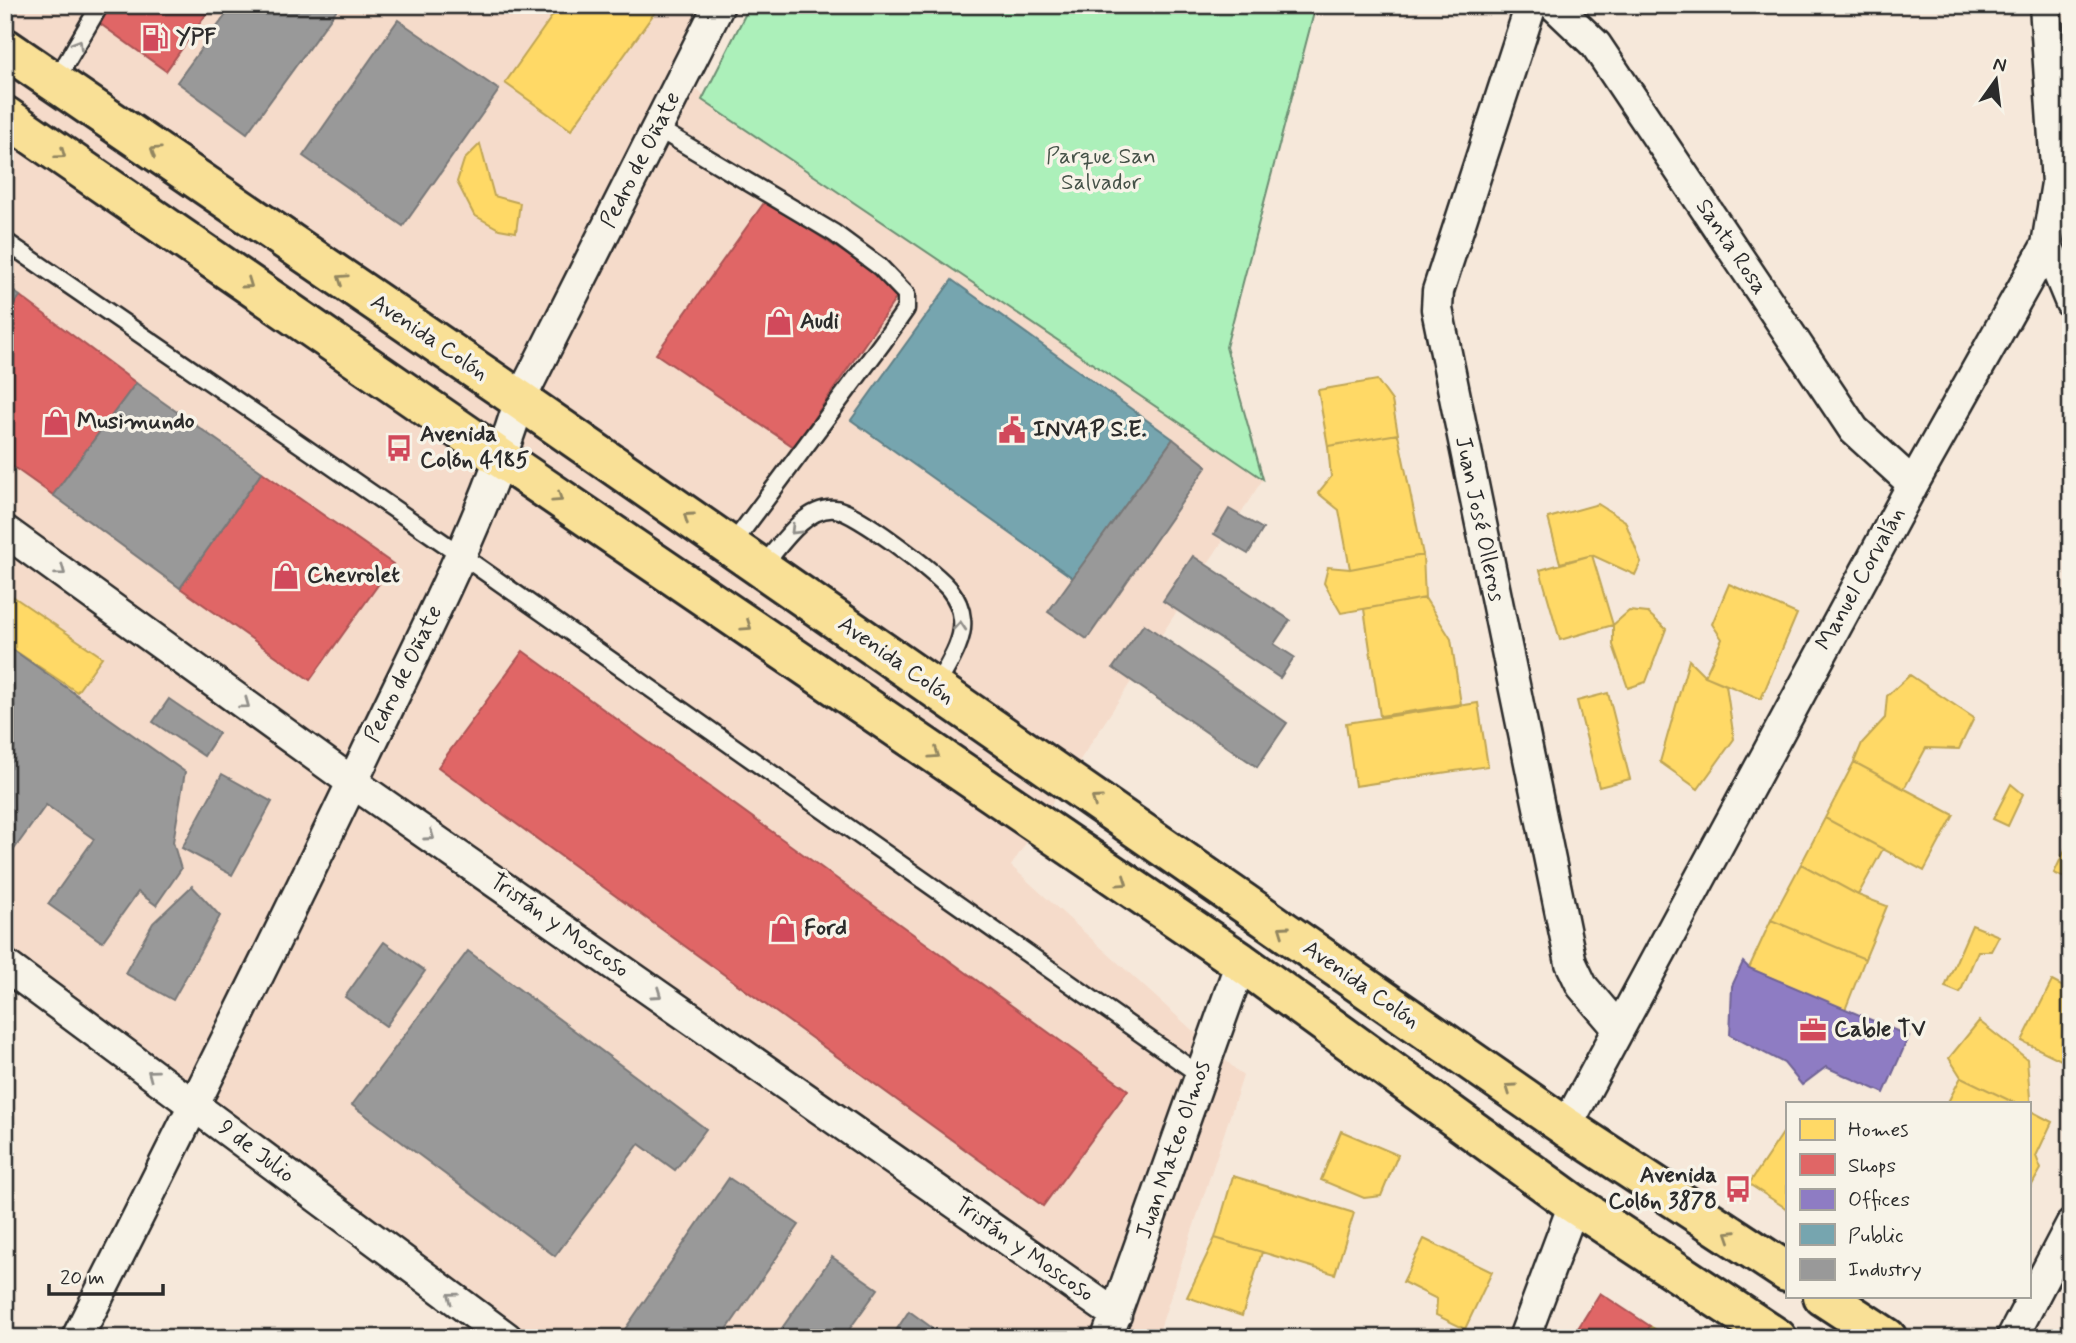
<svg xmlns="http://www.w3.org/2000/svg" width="2076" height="1343" viewBox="0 0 2076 1343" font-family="Mynerve,sans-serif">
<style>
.built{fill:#f5dbca}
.green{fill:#acf0ba;stroke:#6c8e72;stroke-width:2}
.homes{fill:#ffd966;stroke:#bfa554;stroke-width:2}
.shops{fill:#e06666;stroke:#aa5454;stroke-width:2}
.offices{fill:#8e7cc3;stroke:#706495;stroke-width:2}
.public{fill:#76a5af;stroke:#608087;stroke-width:2}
.industry{fill:#999;stroke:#787878;stroke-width:2}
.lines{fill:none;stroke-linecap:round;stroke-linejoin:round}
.service-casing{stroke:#2b2b2b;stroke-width:21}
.minor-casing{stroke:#2b2b2b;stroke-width:35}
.primary-casing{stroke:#2b2b2b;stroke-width:44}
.service{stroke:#f7f3e8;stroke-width:16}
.minor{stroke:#f7f3e8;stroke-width:30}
.primary{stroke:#f9e096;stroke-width:38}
.oneway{stroke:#918f8a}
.oneway2{stroke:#928660}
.labels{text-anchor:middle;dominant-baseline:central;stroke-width:7;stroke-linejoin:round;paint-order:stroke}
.poi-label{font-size:23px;font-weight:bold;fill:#2b2b2b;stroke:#f7f3e8;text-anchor:start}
.park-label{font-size:23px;fill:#455248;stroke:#f7f3e8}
.street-label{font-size:23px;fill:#2b2b2b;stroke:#f7f3e8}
</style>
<rect width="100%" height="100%" fill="#f6e8da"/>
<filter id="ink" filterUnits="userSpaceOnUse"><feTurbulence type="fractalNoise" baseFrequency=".0143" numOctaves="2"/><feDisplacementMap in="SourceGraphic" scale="14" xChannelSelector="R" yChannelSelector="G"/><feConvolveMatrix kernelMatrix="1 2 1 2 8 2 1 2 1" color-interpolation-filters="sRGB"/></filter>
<g filter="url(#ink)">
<path class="built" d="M5 5H708L675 75 1263 479 1011 866 1243 1076 1157 1338H514L5 969Z"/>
<path class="green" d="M750 5H1316L1226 347 1263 479 702 100Z"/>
<path class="homes" d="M560 5H660L571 130 505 83Z
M480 144 494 196 520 203 516 232 499 229 474 215 457 182 464 160Z
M1377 380 1392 401 1398 434 1328 446 1318 390Z
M1398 434 1423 555 1350 569 1339 510 1318 493 1331 477 1328 446Z
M1598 504 1625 521 1641 562 1635 575 1592 555 1560 563 1548 518Z
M1423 555 1425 598 1341 613 1324 583 1328 567 1350 569Z
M1592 555 1613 625 1560 640 1540 570Z
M1729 584 1797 614 1761 699 1705 676 1722 639 1712 624Z
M5 591 102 657 77 692 5 644Z
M1425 598 1451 639 1461 704 1380 716 1364 609Z
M1629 611 1648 613 1666 629 1646 682 1628 688 1613 645V625Z
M1689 660 1705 676 1726 685 1734 739 1698 789 1660 762Z
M1910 675 1974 718 1959 749 1926 748 1904 789 1854 762 1862 743 1885 718 1887 696Z
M1608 693 1630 779 1599 787 1577 701Z
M1478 703 1488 766 1355 786 1346 723Z
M1854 762 1954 815 1924 871 1825 818Z
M2011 784 2023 794 2008 826 1993 819Z
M1825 818 1883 849 1858 895 1801 864Z
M2071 837V881L2054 873Z
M1801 864 1858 895 1887 906 1865 959 1771 920Z
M1771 920 1865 959 1845 1010 1749 968Z
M1972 925 1999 936 1991 951H1978L1960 993 1945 987Z
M2052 981 2071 991V1065L2022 1041Z
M1979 1021 2027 1059 2031 1111 2029 1103H2015L1961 1077 1949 1058Z
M1961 1077 2015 1103H1940L1948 1102Z
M2029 1110 2052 1122 2036 1156 2041 1169 2029 1190Z
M1787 1127V1209L1749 1184Z
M1341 1131 1398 1155 1381 1196 1364 1198 1321 1180Z
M1233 1176 1354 1213 1335 1274 1215 1238Z
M1215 1238 1262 1252 1242 1316 1187 1297Z
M1424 1239 1492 1272 1465 1329 1436 1315 1437 1299 1403 1282Z
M1650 1326 1669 1338H1643Z"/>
<path class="shops" d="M74 5H210L212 6 166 71Z
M766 200 901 291 794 447 656 354Z
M20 296 136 383 53 495 5 461V317Z
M262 472 393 564 310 680 180 588Z
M523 651 1128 1090 1043 1206 438 767Z
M1600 1293 1650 1326 1643 1338H1572Z"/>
<path class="offices" d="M1743 962 1749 968 1909 1036 1884 1093 1826 1067 1802 1085 1784 1063 1730 1035 1732 986Z"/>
<path class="public" d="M952 280 1173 439 1073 578 851 420Z"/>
<path class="industry" d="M233 5H340L247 133 177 82Z
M398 20 499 90 403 226 303 156Z
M5 285 20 296 5 317Z
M136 383 262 472 180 588 53 495Z
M1173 439 1207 466 1087 639 1048 612Z
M1229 509 1263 529 1248 554 1214 534Z
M1193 556 1290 620 1274 644 1294 657 1280 678 1163 601Z
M1144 624 1287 723 1257 767 1113 668Z
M5 644 185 772 173 842 181 869 156 905 138 892 102 942 48 904 94 839 46 805 5 862Z
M169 699 219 733 204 756 153 722Z
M222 774 272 802 232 875 182 848Z
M192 886 220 916 173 1000 125 973 153 923Z
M384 942 425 971 386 1026 345 997Z
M468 951 706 1129 675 1170 639 1144 555 1256 352 1105Z
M729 1178 799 1225 721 1338H619Z
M832 1257 878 1289 843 1338H775Z
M909 1311 946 1338H891Z"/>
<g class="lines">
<defs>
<path id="service" d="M55 82 100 5
M657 128 834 233 880 267 906 294V309L883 342 731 546
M5 241 461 555 1200 1075
M761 568C779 548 804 506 835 509 855 511 937 573 950 590 957 599 961 607 962 619 965 642 945 669 935 689"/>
<path id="minor" d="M1531 5 1438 291 1437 309 1571 963 1582 986 1617 1027
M1554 5 1596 45 1854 430 1913 484
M2047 245 2071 303
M5 531 352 782 1116 1315
M5 965 507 1338
M1566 1127 1913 484 2047 245 2057 183 2045 5
M77 1338C175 1144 272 950 366 754 421 638 482 524 520 400L719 5
M1107 1338 1241 962
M1524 1338 1574 1204
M2012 1338 2071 1225"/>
<path id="primary" d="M5 48 520 400 1566 1127 1787 1272
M5 116 502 459 1241 962 1574 1204 1777 1338
M1823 1296 1887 1338"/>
</defs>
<use href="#service" class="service-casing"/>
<use href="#minor" class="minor-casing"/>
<use href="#primary" class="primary-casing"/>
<use href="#service" class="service"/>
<use href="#minor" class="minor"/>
<use href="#primary" class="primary"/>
</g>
<defs><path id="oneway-chevron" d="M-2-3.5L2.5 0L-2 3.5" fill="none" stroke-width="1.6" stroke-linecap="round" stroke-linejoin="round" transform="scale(1.75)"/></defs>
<g class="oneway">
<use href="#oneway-chevron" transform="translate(78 44) rotate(-59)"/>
<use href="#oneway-chevron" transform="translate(795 530) rotate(135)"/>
<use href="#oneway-chevron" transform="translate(61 571) rotate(36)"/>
<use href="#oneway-chevron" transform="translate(960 626) rotate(-85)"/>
<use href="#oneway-chevron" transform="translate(245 704) rotate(36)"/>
<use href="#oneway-chevron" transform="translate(430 836) rotate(35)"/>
<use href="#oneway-chevron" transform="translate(657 994) rotate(35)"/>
<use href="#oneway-chevron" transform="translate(152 1074) rotate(-143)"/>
<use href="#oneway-chevron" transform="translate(452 1297) rotate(-143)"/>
</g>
<g class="oneway2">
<use href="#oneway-chevron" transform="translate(155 151) rotate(-146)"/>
<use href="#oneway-chevron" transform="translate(61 154) rotate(35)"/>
<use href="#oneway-chevron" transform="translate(342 279) rotate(-146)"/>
<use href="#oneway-chevron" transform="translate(248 284) rotate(35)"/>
<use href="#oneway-chevron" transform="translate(558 498) rotate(34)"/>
<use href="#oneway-chevron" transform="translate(688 517) rotate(-145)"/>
<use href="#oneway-chevron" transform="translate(747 626) rotate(34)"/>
<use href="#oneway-chevron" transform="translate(935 754) rotate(34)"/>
<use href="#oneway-chevron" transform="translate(1096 800) rotate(-145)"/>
<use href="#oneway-chevron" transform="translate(1123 882) rotate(34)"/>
<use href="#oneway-chevron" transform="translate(1283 930) rotate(-145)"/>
<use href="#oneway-chevron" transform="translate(1510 1088) rotate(-145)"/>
<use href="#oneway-chevron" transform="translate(1730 1235) rotate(-147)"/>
</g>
</g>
<defs>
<symbol id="fuel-bare" viewBox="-9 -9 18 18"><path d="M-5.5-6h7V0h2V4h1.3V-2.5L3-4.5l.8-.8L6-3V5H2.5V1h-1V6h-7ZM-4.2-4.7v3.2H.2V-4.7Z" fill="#d1495b" stroke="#f7f3e8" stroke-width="2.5" paint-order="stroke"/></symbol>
<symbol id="shop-bare" viewBox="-9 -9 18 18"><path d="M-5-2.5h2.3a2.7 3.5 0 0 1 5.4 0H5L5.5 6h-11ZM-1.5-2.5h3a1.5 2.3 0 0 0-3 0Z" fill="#d1495b" stroke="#f7f3e8" stroke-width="2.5" paint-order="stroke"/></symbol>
<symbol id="civic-bare" viewBox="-9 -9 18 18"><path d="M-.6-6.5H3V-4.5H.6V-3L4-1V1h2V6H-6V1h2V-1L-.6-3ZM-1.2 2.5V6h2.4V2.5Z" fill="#d1495b" stroke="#f7f3e8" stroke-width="2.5" paint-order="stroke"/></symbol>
<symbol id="bus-bare" viewBox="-9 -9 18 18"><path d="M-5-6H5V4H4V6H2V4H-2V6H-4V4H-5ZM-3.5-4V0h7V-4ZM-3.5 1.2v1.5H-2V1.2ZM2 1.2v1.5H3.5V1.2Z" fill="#d1495b" stroke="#f7f3e8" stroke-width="2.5" paint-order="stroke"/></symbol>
<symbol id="office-bare" viewBox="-9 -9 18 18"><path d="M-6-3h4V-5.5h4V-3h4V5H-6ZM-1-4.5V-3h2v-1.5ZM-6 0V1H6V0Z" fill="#d1495b" stroke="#f7f3e8" stroke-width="2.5" paint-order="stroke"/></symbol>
</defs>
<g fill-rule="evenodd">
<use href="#fuel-bare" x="136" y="19" width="38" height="38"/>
<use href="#shop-bare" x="760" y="303" width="38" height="38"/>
<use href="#shop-bare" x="37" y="403" width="38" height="38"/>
<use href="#civic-bare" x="993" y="411" width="38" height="38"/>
<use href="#bus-bare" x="380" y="429" width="38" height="38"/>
<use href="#shop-bare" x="267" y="557" width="38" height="38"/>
<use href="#shop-bare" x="764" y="910" width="38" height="38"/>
<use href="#office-bare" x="1794" y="1011" width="38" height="38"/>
<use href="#bus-bare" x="1719" y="1170" width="38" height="38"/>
</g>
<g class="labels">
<g class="poi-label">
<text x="176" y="38">YPF</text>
<text x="800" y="322">Audi</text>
<text x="77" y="422">Musimundo</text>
<text x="1033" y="430">INVAP S.E.</text>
<text x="420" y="435">Avenida<tspan x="420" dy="26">Colón 4185</tspan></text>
<text x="307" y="576">Chevrolet</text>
<text x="804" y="929">Ford</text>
<text x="1834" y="1030">Cable TV</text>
<text x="1717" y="1176" text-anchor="end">Avenida<tspan x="1717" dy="26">Colón 3878</tspan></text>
</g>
<g class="park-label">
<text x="1101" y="157">Parque San<tspan x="1101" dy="26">Salvador</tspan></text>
</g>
<g class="street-label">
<text transform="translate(641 160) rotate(-63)">Pedro de Oñate</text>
<text transform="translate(1731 247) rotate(56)">Santa Rosa</text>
<text transform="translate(429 338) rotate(34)">Avenida Colón</text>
<text transform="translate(1479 519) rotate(78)">Juan José Olleros</text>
<text transform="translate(1861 579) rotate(-61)">Manuel Corvalán</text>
<text transform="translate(896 661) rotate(35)">Avenida Colón</text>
<text transform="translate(404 674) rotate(-64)">Pedro de Oñate</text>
<text transform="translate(559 926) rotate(35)">Tristán y Moscoso</text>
<text transform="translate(1361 985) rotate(35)">Avenida Colón</text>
<text transform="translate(1174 1150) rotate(-71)">Juan Mateo Olmos</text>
<text transform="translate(256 1152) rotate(37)">9 de Julio</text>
<text transform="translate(1024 1250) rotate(35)">Tristán y Moscoso</text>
</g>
</g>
<rect width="2076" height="1343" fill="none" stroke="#f7f3e8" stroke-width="28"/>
<rect x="14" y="14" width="2048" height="1315" fill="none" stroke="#2b2b2b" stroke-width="2.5" filter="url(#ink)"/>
<rect x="1786" y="1102" width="245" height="196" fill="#f7f3e8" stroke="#a5a39c" stroke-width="2"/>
<rect x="1800" y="1119" width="35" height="21" fill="#ffd966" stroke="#a5a39c" stroke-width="2"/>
<text x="1848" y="1136" font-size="21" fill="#2b2b2b">Homes</text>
<rect x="1800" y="1154" width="35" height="21" fill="#e06666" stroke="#a5a39c" stroke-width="2"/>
<text x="1848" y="1172" font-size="21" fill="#2b2b2b">Shops</text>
<rect x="1800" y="1189" width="35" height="21" fill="#8e7cc3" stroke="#a5a39c" stroke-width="2"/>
<text x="1848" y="1206" font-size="21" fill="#2b2b2b">Offices</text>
<rect x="1800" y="1224" width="35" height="21" fill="#76a5af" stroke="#a5a39c" stroke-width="2"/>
<text x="1848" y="1242" font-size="21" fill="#2b2b2b">Public</text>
<rect x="1800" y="1259" width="35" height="21" fill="#999999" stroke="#a5a39c" stroke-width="2"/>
<text x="1848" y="1276" font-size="21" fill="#2b2b2b">Industry</text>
<g transform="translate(1996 80) rotate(14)" stroke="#f7f3e8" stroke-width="5" paint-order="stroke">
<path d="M0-5L12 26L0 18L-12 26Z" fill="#2b2b2b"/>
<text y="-10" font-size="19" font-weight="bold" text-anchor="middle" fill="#2b2b2b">N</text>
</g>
<path d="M49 1284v10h114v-10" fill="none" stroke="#2b2b2b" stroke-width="3.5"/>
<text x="60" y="1284" font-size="21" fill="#2b2b2b" stroke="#f7f3e8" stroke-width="5" paint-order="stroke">20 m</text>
</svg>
